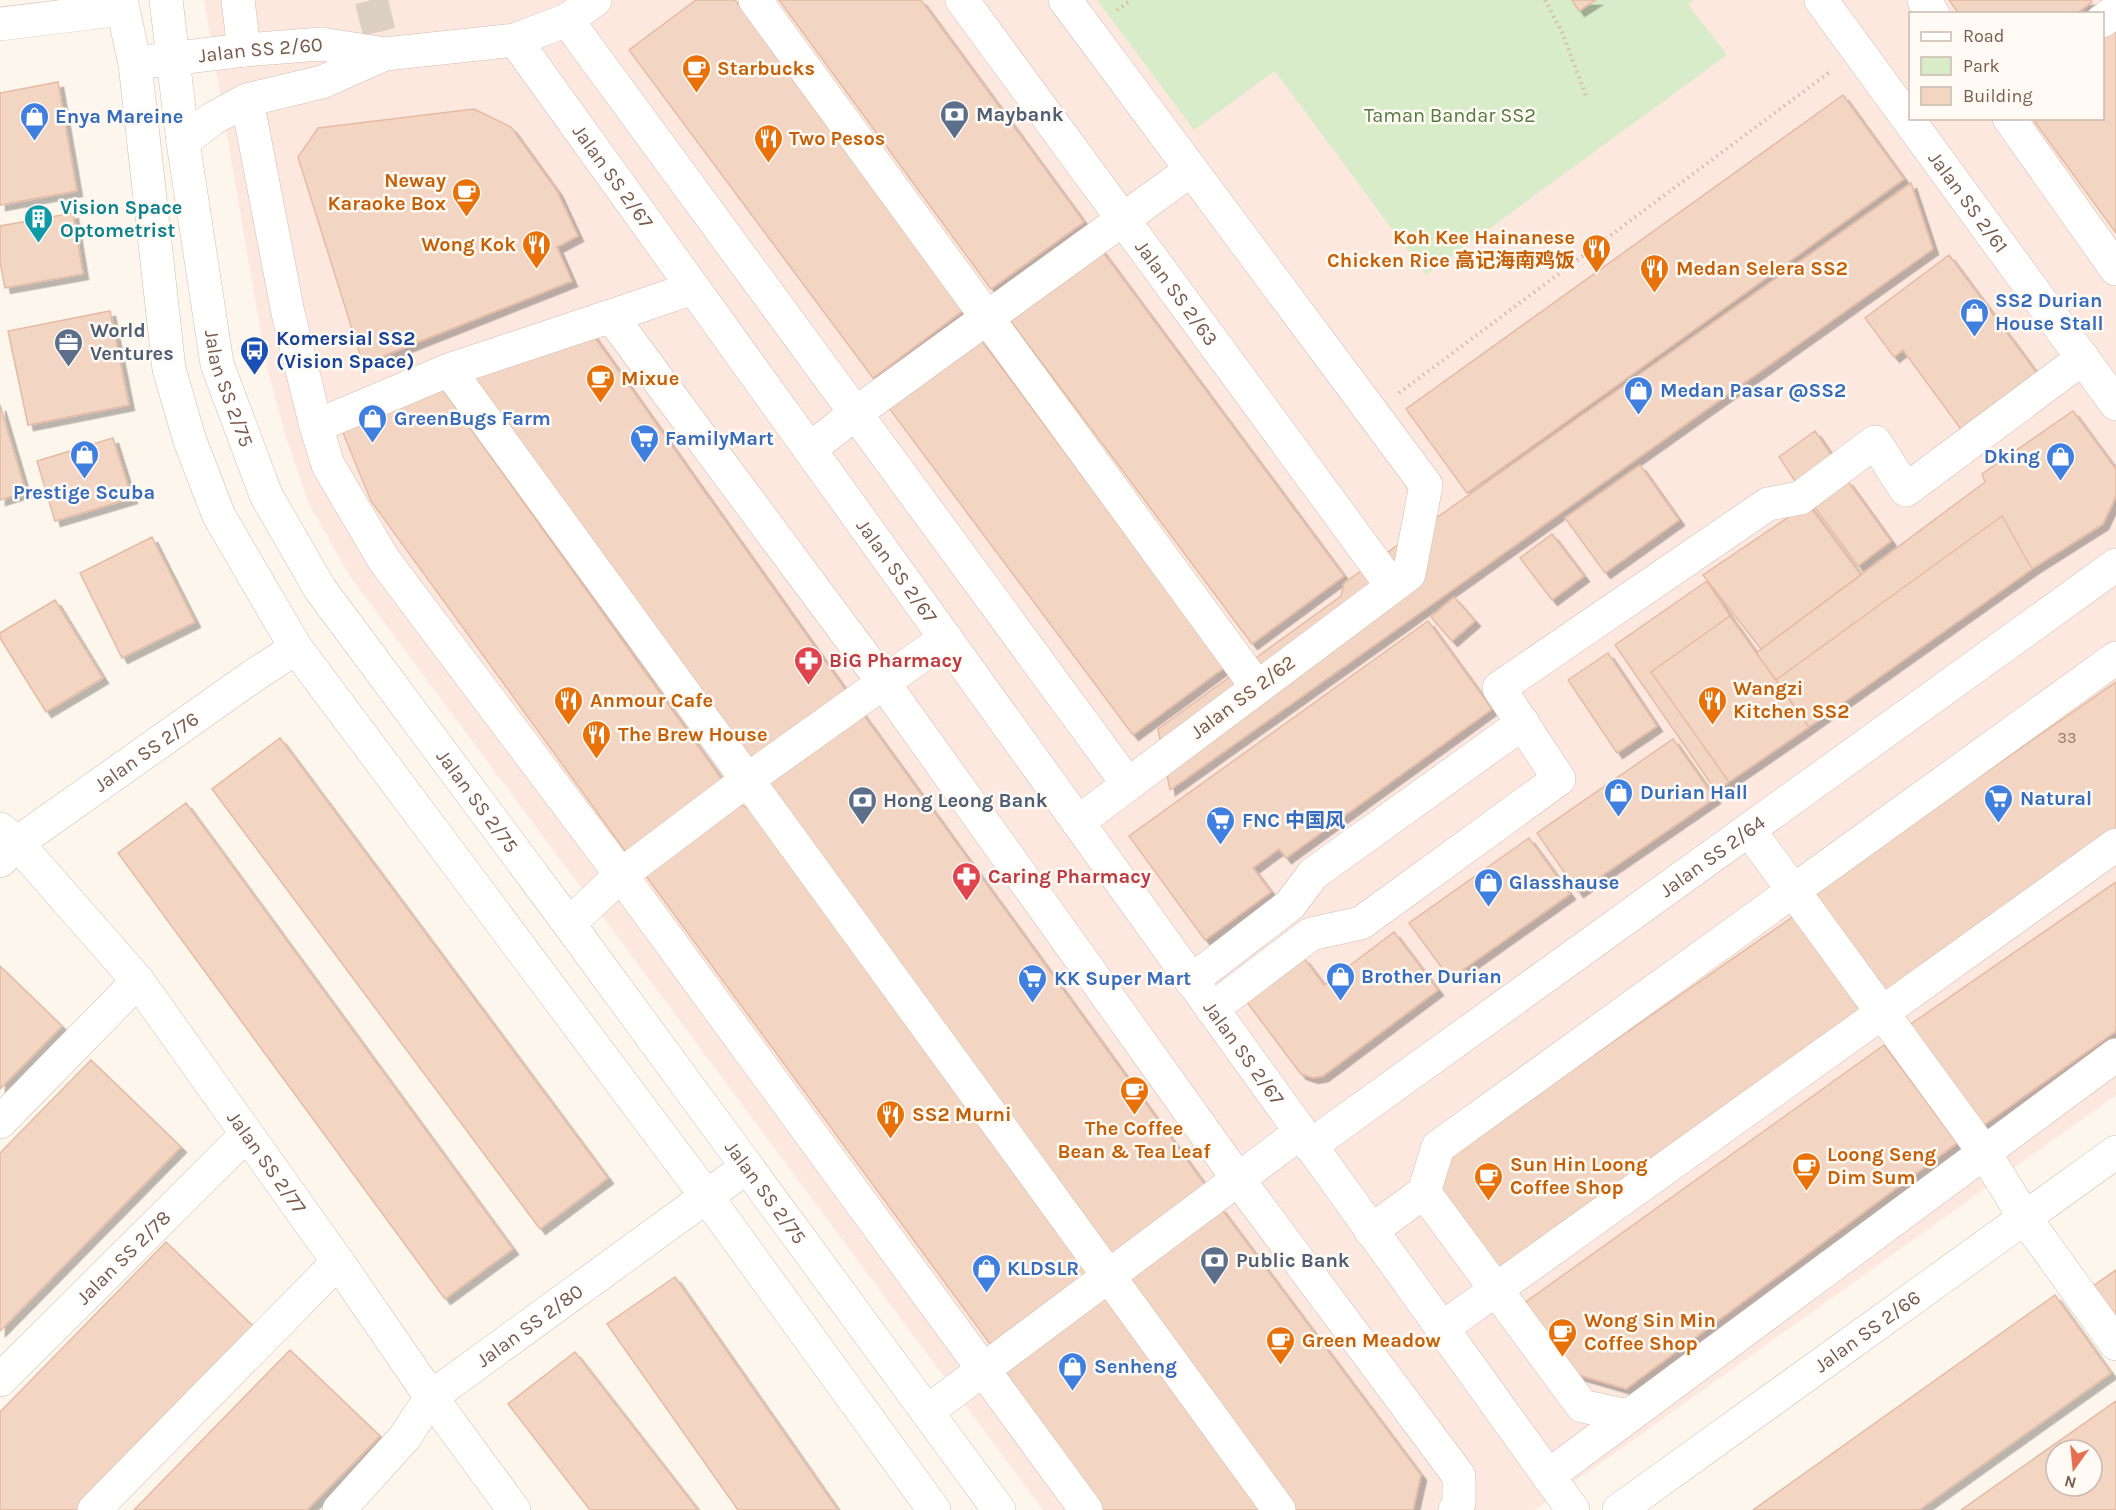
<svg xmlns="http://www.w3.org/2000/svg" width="2116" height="1510" viewBox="0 0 2116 1510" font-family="Karla,'Noto Sans SC',sans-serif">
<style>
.commercial{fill:#fde8e0;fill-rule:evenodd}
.green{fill:#d8ecc9}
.building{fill:#f3d5c3;stroke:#e6bba3;stroke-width:1.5;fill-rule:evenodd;filter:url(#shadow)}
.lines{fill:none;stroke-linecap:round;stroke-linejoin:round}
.minor-tunnel{stroke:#dcd0c4;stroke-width:33;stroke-dasharray:33 16;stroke-linecap:butt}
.minor-casing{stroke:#d1beb0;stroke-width:34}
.path{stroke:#d9b8a5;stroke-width:4;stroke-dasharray:1.5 4.5;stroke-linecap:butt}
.minor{stroke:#fff;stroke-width:33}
.labels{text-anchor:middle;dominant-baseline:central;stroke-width:5;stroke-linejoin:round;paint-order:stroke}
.number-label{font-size:16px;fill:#987a6a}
.street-label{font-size:20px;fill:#7a5c4d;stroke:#fffaf3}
.food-label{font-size:20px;font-weight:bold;fill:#c56008;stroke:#fffaf3;text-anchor:start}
.service-label{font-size:20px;font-weight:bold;fill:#4e5e75;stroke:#fffaf3;text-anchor:start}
.park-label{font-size:20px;fill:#537a41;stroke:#fffaf3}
.shop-label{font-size:20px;font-weight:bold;fill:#366cbe;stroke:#fffaf3;text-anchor:start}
.culture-label{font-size:20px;font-weight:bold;fill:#0d838f;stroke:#fffaf3;text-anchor:start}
.transit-label{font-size:20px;font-weight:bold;fill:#164399;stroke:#fffaf3;text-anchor:start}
.health-label{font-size:20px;font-weight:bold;fill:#be3a42;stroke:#fffaf3;text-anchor:start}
</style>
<defs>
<filter id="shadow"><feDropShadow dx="5.5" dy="5.5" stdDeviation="0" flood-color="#0004"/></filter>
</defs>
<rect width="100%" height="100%" fill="#fdf6ec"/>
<path class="commercial" d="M204 0H2116V1095L1535 1510H1043L349 575 309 504 285 434 266 363ZM1910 14H2102V118H1910Z"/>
<path class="green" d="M1097 0H1694L1688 4 1727 55 1426 275 1275 71 1194 130Z"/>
<path class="building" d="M696 0H735L965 309 873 378 629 50Z
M779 0H921L1084 222 991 289Z
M1572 0H1596L1579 11Z
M1949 0H2091L2092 2 2076 14H1959Z
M2116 18V233L2032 118H2102V27Z
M58 82 77 191 0 205V93Z
M1843 95 1904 179 1467 493 1406 409Z
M474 109 511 127 557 191 578 236 557 247 572 281 363 364 298 157 318 128Z
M1911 183 1933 249 1170 790 1158 729 1341 596 1344 583Z
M73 213 83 274 5 288 0 262V226Z
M1100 248 1344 576 1252 644 1007 316Z
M1949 255 2039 376 1963 432 1903 350 1894 357 1865 318Z
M110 311 129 405 28 425 8 331Z
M591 332 852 699 749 770 470 379Z
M981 340 1225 667 1133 735 889 408Z
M443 390 723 781 626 852 371 501 341 428Z
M0 405 26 492 0 500Z
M2073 411 2116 469V496L2103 524 2032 569 2002 516 1776 680 1756 653 1985 482 1982 474Z
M1815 431 1836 462 1799 487 1779 457Z
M113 438 132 498 55 521 37 461Z
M1640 465 1679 520 1605 573 1565 518Z
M1847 480 1891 541 1858 566 1813 505Z
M1808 504 1861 575 1761 649 1703 575Z
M2002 516 2032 569 1809 727 1776 680Z
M1552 534 1584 576 1552 600 1520 558Z
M152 537 195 622 122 658 80 573Z
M1707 581 1730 616 1651 672 1729 782 1716 791 1615 645Z
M1454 597 1475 621 1452 641 1431 617Z
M55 600 103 678 46 712 0 638V633Z
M1730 616 1809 727 1729 782 1651 672Z
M1428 621 1492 709 1286 858 1279 849 1253 868 1271 892 1205 940 1129 836Z
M1608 653 1657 726 1617 753 1568 680Z
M2116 682V830L1885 993 1813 892Z
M860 710 1208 1189 1113 1264 762 781Z
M280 738 608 1178 540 1229 212 789Z
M1673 739 1715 798 1578 892 1537 833Z
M186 803 513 1249 445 1299 118 853Z
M738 804 755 811 1098 1278 996 1352 643 872Z
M1529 838 1570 894 1450 979 1409 923Z
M2116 882V1031L1981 1127 1908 1026Z
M1794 916 1866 1012 1489 1275 1437 1202 1447 1157Z
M1394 932 1438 990 1323 1076 1313 1078 1301 1074 1246 1001 1304 958 1324 985Z
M0 966 62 1026 0 1089Z
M1884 1045 1957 1143 1626 1389 1575 1374 1523 1304Z
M91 1060 181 1147 0 1331V1153Z
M1220 1207 1421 1475 1413 1510H1293L1121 1281Z
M166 1242 255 1328 78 1510H0V1412Z
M2116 1270V1317L2093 1286Z
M675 1277 838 1510H738L607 1324Z
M1108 1295 1266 1510H1098L999 1375Z
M2055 1295 2111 1373 1919 1510H1753Z
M290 1350 380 1436 307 1510H134Z
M575 1352 698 1510H590L508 1404Z
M2116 1401V1510H1961ZM2056 1450H2092V1486H2056Z"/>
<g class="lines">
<path class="minor-tunnel" d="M371 0 385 54"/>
<defs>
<g id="minor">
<path d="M121 0 135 64 169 369 190 441 219 516 296 648 707 1197 934 1510"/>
<path id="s1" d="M166 0 183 142 217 364 266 495 320 589 569 924 999 1510"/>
<path d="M238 0 244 50"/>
<path d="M755 0 1257 687"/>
<path id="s2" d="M962 0 1392 586"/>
<path d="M1065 0 1426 485 1409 574 1078 822"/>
<path id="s3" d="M1821 0 2116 404"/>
<path d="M1924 0 1933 14"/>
<path d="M567 20 1127 783"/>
<path d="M2102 21 2116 11"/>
<path d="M0 24 123 9"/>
<path id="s4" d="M515 40 1573 1510"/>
<path id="s5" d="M153 61 244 50 321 44 385 54 515 40 567 20 595 0"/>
<path d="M247 100 288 313 316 426"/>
<path d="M2009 118 2116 269"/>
<path d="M183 142 212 119 247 100 322 82 385 54"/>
<path d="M611 316 693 288"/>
<path d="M449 370 1279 1510"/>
<path d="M810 449 856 413 1191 170"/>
<path id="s6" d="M0 829 17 843 138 981 338 1262 431 1397 514 1510"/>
<path d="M1749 830 1984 1152 2025 1218 2116 1344"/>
<path id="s7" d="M0 861 17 843 253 676 296 648"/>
<path d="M569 924 621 875 747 780 946 638"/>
<path d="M1191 981 1290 905 1313 874 1523 723"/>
<path d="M1212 1009 1311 934 1361 923 1559 779 1499 688 1768 504 1800 498 1875 442 1906 490 2083 358"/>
<path d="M0 1122 138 981"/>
<path id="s8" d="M1310 1146 2116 565"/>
<path d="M1424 1192 1582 1406 1628 1416"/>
<path d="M1371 1231 1424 1192 1438 1147 2116 658"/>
<path d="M1441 1329 2116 845"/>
<path id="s9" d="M0 1380 246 1135"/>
<path d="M928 1411 1300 1133"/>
<path d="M1548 1476 2116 1055"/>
<path d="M94 1510 338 1262"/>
<path id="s10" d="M339 1510 405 1437 431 1397 747 1167"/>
<path d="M1086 1510 621 875 384 560 328 465 316 426 449 370 611 316 883 682 1238 1179 1459 1476V1503L1455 1510"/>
<path id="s11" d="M1619 1510 2116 1152"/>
</g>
</defs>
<use href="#minor" class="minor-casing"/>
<path class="path" d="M1545 0 1562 32 1586 96
M1117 10 1131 0
M1399 393 1831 71"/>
<use href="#minor" class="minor"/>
</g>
<defs>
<symbol id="cafe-pin" viewBox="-11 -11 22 30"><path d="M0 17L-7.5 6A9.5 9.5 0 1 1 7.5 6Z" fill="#e8710a" stroke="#fffaf3"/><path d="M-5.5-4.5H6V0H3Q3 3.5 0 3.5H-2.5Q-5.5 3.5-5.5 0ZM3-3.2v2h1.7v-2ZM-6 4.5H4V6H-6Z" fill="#fff"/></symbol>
<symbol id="bank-pin" viewBox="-11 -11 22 30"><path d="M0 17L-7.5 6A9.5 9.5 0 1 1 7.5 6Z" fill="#5c6f8a" stroke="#fffaf3"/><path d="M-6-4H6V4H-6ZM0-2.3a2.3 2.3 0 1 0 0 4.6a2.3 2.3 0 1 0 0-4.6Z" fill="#fff"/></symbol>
<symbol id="shop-pin" viewBox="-11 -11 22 30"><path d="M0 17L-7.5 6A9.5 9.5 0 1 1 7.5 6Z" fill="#3f7fe0" stroke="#fffaf3"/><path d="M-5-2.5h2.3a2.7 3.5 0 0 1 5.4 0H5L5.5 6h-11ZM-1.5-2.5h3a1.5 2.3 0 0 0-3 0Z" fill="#fff"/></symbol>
<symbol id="restaurant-pin" viewBox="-11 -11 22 30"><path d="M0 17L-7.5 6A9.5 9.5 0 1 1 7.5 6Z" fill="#e8710a" stroke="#fffaf3"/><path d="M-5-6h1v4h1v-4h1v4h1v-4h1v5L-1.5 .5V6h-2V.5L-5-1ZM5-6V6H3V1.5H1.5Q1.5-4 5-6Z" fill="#fff"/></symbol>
<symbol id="building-pin" viewBox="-11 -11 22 30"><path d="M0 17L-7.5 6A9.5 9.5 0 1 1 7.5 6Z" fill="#0f9aa8" stroke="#fffaf3"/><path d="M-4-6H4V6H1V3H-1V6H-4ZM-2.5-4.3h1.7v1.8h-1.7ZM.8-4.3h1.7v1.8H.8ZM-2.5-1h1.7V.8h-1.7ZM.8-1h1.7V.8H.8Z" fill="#fff"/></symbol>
<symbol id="office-pin" viewBox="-11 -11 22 30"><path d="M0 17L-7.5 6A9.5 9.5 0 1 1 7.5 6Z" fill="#5c6f8a" stroke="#fffaf3"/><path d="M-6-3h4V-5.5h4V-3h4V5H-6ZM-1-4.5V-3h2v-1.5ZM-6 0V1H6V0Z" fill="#fff"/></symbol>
<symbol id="bus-pin" viewBox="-11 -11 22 30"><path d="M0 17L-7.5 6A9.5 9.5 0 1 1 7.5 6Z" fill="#1a4fb4" stroke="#fffaf3"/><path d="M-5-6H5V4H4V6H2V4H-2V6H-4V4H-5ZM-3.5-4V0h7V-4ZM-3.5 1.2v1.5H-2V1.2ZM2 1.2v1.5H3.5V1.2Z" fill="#fff"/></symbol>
<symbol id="supermarket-pin" viewBox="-11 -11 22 30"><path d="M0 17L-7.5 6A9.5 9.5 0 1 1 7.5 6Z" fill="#3f7fe0" stroke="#fffaf3"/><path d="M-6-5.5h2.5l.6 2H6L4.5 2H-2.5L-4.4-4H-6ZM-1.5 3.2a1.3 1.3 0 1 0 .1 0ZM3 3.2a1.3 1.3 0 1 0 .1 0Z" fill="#fff"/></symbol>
<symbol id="pharmacy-pin" viewBox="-11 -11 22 30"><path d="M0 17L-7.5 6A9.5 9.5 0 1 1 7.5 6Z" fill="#e0444e" stroke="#fffaf3"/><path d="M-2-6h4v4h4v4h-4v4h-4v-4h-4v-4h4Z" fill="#fff"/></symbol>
</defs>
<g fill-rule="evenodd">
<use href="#cafe-pin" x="680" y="52" width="33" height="45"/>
<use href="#bank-pin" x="938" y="98" width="33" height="45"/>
<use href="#shop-pin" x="18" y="100" width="33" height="45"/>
<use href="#restaurant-pin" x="752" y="122" width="33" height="45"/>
<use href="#cafe-pin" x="450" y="176" width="33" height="45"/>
<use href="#building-pin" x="22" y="202" width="33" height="45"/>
<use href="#restaurant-pin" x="520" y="228" width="33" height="45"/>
<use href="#restaurant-pin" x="1580" y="232" width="33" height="45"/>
<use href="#restaurant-pin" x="1638" y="252" width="33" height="45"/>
<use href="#shop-pin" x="1958" y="296" width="33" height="45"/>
<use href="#office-pin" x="52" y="326" width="33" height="45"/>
<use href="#bus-pin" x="238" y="334" width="33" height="45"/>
<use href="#cafe-pin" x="584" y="362" width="33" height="45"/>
<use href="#shop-pin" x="1622" y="374" width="33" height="45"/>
<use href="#shop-pin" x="356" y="402" width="33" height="45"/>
<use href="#supermarket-pin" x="628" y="422" width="33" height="45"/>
<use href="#shop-pin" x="68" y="438" width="33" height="45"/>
<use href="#shop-pin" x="2044" y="440" width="33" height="45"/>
<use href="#pharmacy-pin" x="792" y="644" width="33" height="45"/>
<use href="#restaurant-pin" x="552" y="684" width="33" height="45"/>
<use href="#restaurant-pin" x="1696" y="684" width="33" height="45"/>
<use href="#restaurant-pin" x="580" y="718" width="33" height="45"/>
<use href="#shop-pin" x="1602" y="776" width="33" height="45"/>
<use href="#supermarket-pin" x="1982" y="782" width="33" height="45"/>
<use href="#bank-pin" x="846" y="784" width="33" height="45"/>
<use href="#supermarket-pin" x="1204" y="804" width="33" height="45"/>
<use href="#pharmacy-pin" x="950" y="860" width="33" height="45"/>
<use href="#shop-pin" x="1472" y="866" width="33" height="45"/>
<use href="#shop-pin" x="1324" y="960" width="33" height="45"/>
<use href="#supermarket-pin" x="1016" y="962" width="33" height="45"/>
<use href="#cafe-pin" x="1118" y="1074" width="33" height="45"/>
<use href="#restaurant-pin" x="874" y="1098" width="33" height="45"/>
<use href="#cafe-pin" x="1790" y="1150" width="33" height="45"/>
<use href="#cafe-pin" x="1472" y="1160" width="33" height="45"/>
<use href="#bank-pin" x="1198" y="1244" width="33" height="45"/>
<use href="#shop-pin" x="970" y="1252" width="33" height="45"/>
<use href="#cafe-pin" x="1546" y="1316" width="33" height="45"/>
<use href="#cafe-pin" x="1264" y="1324" width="33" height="45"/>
<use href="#shop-pin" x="1056" y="1350" width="33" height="45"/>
</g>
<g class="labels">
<g class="number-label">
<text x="2067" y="737">33</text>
</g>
<g class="street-label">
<text stroke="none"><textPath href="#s5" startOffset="108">Jalan SS 2/60</textPath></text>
<text stroke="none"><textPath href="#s4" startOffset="168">Jalan SS 2/67</textPath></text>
<text stroke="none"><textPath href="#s3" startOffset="250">Jalan SS 2/61</textPath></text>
<text stroke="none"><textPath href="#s2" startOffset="363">Jalan SS 2/63</textPath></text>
<text stroke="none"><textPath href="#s1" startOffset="394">Jalan SS 2/75</textPath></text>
<text stroke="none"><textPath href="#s4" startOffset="654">Jalan SS 2/67</textPath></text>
<text transform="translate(1243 697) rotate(-37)">Jalan SS 2/62</text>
<text stroke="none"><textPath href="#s7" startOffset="183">Jalan SS 2/76</textPath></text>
<text stroke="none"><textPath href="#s1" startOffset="880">Jalan SS 2/75</textPath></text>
<text stroke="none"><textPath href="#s8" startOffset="496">Jalan SS 2/64</textPath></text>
<text stroke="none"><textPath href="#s4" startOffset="1248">Jalan SS 2/67</textPath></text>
<text stroke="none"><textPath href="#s6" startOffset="428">Jalan SS 2/77</textPath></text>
<text stroke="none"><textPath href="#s1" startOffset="1366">Jalan SS 2/75</textPath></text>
<text stroke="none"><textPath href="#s9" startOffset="174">Jalan SS 2/78</textPath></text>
<text stroke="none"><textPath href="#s10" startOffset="268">Jalan SS 2/80</textPath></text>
<text stroke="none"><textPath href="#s11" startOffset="306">Jalan SS 2/66</textPath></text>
</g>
<g class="food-label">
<text x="717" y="68">Starbucks</text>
<text x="789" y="138">Two Pesos</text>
<text x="446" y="180" text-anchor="end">Neway<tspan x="446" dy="23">Karaoke Box</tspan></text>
<text x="1575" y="237" text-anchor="end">Koh Kee Hainanese<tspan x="1575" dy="23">Chicken Rice 高记海南鸡饭</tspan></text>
<text x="516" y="244" text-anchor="end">Wong Kok</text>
<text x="1676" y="268">Medan Selera SS2</text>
<text x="621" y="378">Mixue</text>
<text x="1733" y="688">Wangzi<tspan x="1733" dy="23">Kitchen SS2</tspan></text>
<text x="590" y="700">Anmour Cafe</text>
<text x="618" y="734">The Brew House</text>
<text x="912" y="1114">SS2 Murni</text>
<text x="1134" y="1128" text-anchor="middle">The Coffee<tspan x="1134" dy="23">Bean &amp; Tea Leaf</tspan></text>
<text x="1827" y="1154">Loong Seng<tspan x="1827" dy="23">Dim Sum</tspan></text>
<text x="1510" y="1164">Sun Hin Loong<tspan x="1510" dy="23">Coffee Shop</tspan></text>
<text x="1584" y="1320">Wong Sin Min<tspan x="1584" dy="23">Coffee Shop</tspan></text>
<text x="1302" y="1340">Green Meadow</text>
</g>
<g class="service-label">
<text x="976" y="114">Maybank</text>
<text x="90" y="330">World<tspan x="90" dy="23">Ventures</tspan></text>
<text x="883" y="800">Hong Leong Bank</text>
<text x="1236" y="1260">Public Bank</text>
</g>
<g class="park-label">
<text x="1450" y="115">Taman Bandar SS2</text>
</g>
<g class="shop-label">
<text x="55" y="116">Enya Mareine</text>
<text x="1995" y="300">SS2 Durian<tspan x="1995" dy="23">House Stall</tspan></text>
<text x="1660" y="390">Medan Pasar @SS2</text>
<text x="394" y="418">GreenBugs Farm</text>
<text x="665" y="438">FamilyMart</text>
<text x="2040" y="456" text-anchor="end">Dking</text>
<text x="84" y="492" text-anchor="middle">Prestige Scuba</text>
<text x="1640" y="792">Durian Hall</text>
<text x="2020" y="798">Natural</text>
<text x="1242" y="820">FNC 中国风</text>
<text x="1509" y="882">Glasshause</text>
<text x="1361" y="976">Brother Durian</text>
<text x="1054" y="978">KK Super Mart</text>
<text x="1007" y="1268">KLDSLR</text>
<text x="1094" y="1366">Senheng</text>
</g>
<g class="culture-label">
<text x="60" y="207">Vision Space<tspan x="60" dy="23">Optometrist</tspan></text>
</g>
<g class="transit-label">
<text x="276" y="338">Komersial SS2<tspan x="276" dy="23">(Vision Space)</tspan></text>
</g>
<g class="health-label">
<text x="829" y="660">BiG Pharmacy</text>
<text x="988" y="876">Caring Pharmacy</text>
</g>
</g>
<rect x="1909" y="12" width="195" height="108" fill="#fffaf3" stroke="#cabbb1" stroke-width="1.5"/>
<rect x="1921" y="32" width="30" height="9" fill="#ffffff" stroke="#cabbb1" stroke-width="1.5"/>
<text x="1963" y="42" font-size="18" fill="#7a5c4d">Road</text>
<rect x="1921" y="57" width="30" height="18" fill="#d8ecc9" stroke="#cabbb1" stroke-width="1.5"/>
<text x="1963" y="72" font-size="18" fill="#7a5c4d">Park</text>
<rect x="1921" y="87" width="30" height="18" fill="#f3d5c3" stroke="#cabbb1" stroke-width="1.5"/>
<text x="1963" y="102" font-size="18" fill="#7a5c4d">Building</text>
<g transform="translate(2074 1468) rotate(195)"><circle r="28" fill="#fffaf3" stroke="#cabbb1" stroke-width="1.5"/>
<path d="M0-4.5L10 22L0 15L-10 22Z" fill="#e76f51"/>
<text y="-9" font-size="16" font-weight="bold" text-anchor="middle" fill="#7a5c4d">N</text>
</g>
</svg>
